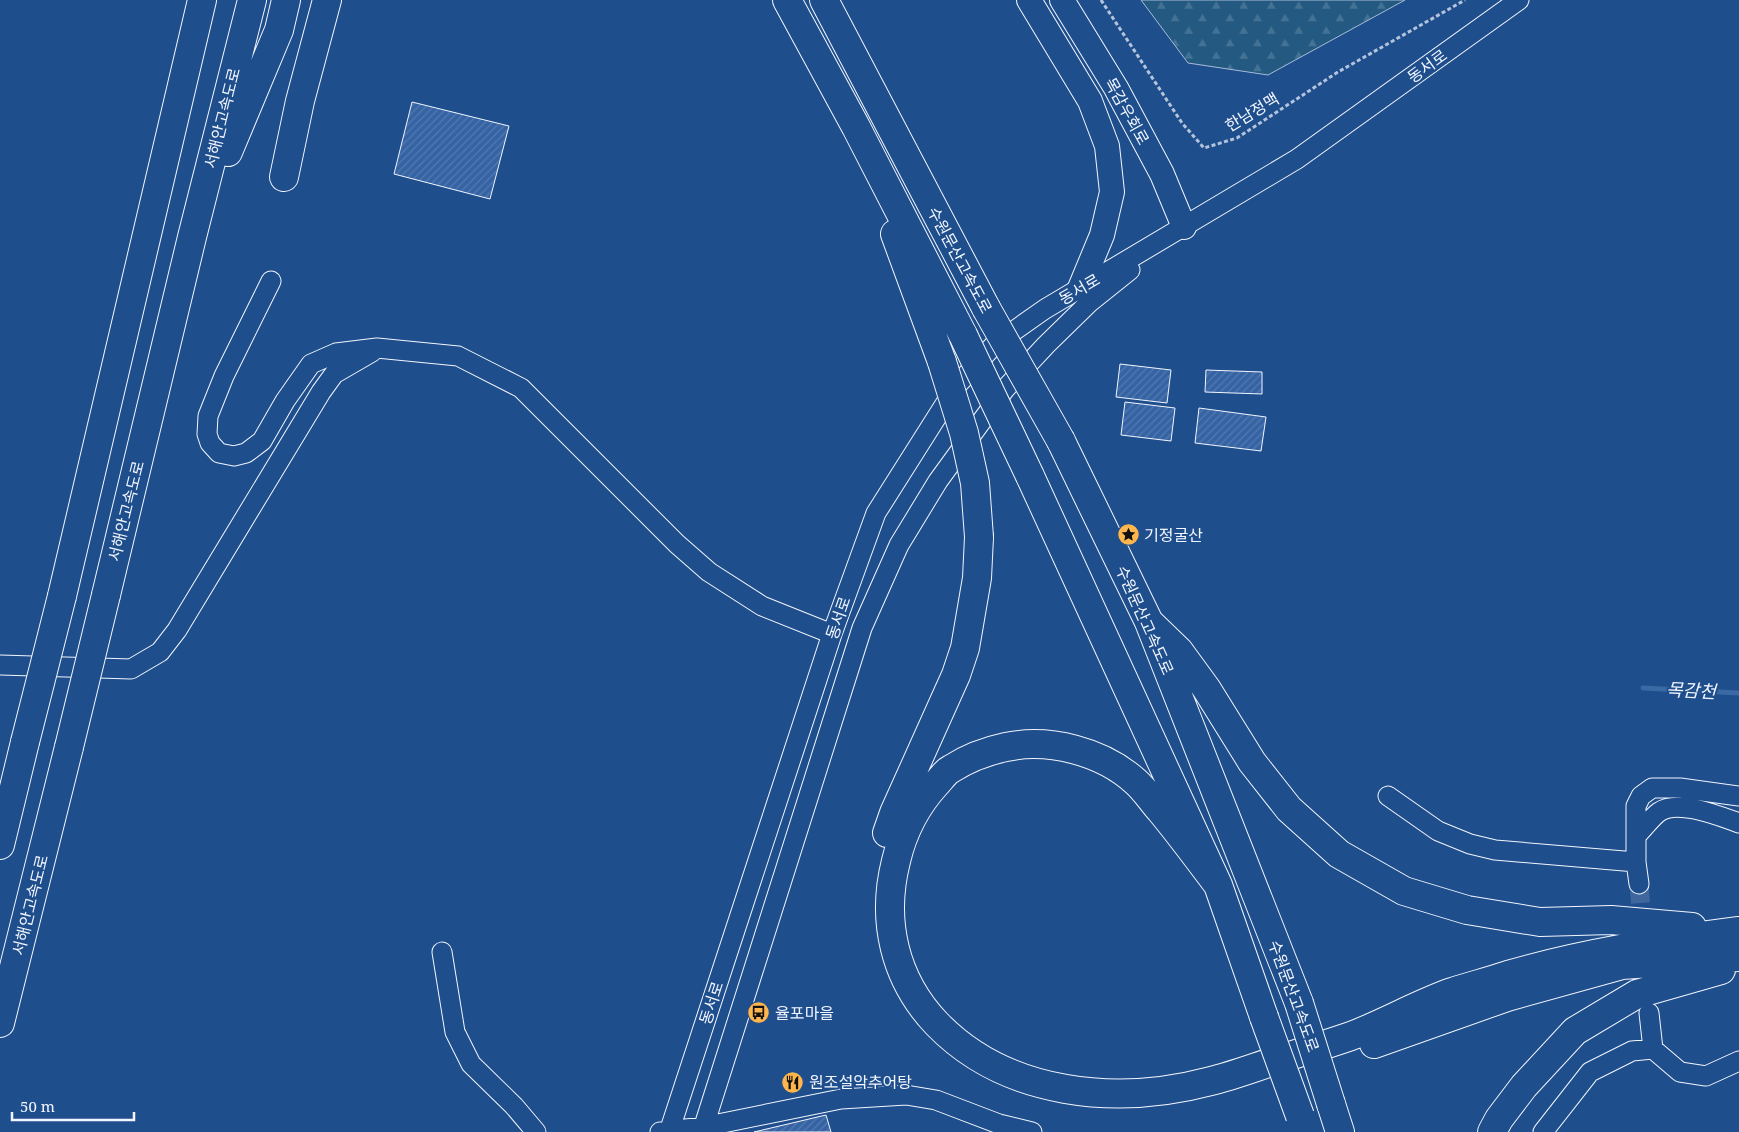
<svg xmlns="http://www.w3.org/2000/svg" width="1739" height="1132" viewBox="0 0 1739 1132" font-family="'Noto Serif','Noto Sans KR',serif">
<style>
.forest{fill:url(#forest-firs);stroke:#a8bbd7}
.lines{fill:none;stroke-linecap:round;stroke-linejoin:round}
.stream{stroke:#3b69a3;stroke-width:5}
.building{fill:url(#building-hatch);stroke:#f2f6ff}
.minor-tunnel{stroke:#3f679d;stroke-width:19;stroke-dasharray:19 9;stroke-linecap:butt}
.minor-casing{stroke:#f2f6ff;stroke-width:21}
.major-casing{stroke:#f2f6ff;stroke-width:26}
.highway-casing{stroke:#f2f6ff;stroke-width:30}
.path{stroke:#b3c4dc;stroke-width:3;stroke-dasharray:4 2.5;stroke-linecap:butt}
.minor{stroke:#1f4e8c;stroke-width:19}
.major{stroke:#1f4e8c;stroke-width:24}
.highway{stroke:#1f4e8c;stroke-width:28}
.highway-bridge-casing{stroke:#f2f6ff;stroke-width:30;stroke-linecap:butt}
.highway-bridge{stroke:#1f4e8c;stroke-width:28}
.labels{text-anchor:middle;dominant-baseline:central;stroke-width:4;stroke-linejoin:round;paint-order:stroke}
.street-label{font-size:16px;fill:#f2f6ff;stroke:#1f4e8c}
.poi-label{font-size:16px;fill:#f2f6ff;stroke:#1f4e8c;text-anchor:start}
.water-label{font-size:18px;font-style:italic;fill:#f2f6ff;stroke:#1f4e8c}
</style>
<defs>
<pattern id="forest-firs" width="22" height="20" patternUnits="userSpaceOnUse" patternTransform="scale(1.25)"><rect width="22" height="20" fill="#245a82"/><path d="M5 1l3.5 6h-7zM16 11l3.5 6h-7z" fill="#447295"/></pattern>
<pattern id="building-hatch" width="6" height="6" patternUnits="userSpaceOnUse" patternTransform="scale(1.25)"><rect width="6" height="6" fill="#3563a3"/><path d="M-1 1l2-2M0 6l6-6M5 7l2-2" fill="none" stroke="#537ab1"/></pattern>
</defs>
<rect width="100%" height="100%" fill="#1f4e8c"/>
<path class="forest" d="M1141 0H1405L1268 75 1188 63Z"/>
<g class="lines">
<path class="stream" d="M1643 688 1739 693"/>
</g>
<path class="building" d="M412 102 509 126 490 199 394 174Z
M1120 364 1171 370 1167 403 1116 397Z
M1206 370 1262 372V394L1205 392Z
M1125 402 1175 408 1171 441 1121 435Z
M1199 408 1266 417 1261 451 1195 443Z
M826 1115 831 1132H754Z"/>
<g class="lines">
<path class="minor-tunnel" d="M1639 884 1643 934"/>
<defs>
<path id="minor" d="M271 281 224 376 208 416 207 434 210 443 219 453 234 456 246 453 262 441 285 401 311 364 336 353 377 348 458 356 521 388 677 544 709 572 762 606 832 634
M0 665 131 669 160 652 177 630 321 392 334 374 372 352
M1388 796 1438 831 1470 844 1495 850 1636 862
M1637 835C1644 828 1651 818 1659 812 1678 799 1719 816 1739 823
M1639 884 1636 862V806L1641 796 1652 788H1680L1739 796
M442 952 455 1032 471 1064 514 1106 536 1132
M1649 1013 1653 1049
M660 1132 703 1127 841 1099 906 1095 936 1100 999 1124 1032 1132
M669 1132 832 634 876 513 957 385 994 345 1045 309 1297 159 1519 0
M702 1132 862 628 899 545 938 481 1005 389 1046 345 1090 302 1130 270
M1543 1132 1590 1072 1632 1051 1653 1049 1680 1072 1706 1076 1739 1061"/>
<path id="major" d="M1029 0 1090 101 1107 146 1112 192 1102 235 1080 288
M1062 0 1116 88 1162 174 1184 227"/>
<path id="highway" d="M787 0 856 127 963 335
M824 0 986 308
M228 152 279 30 286 0
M284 177 300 101 327 0
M895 234 942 362
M1061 441 1149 622 1299 1003
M1030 476 1218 885 1264 1017
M106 595 192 237 252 0
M62 596 202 0
M1149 622 1179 651 1206 688 1252 762 1289 809 1339 854 1404 891 1467 910 1540 922 1611 920 1692 927
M887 833 894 813 956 675 965 648 977 578 979 537
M0 845 25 742
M1218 885C1199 860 1180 834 1160 810 1152 801 1145 790 1136 782 1102 751 1049 738 1006 747 987 751 968 758 951 769 945 772 941 779 936 784 915 807 903 831 896 861 881 920 894 979 937 1024 1007 1096 1117 1106 1211 1081 1235 1075 1258 1066 1281 1059 1304 1051 1328 1044 1351 1036 1385 1023 1418 1004 1452 992 1471 986 1490 981 1508 975 1583 953 1662 941 1739 931
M0 1023 69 747
M1374 1044 1507 997 1622 965 1739 957
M1331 1104 1340 1132
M1492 1132 1499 1119 1524 1086 1575 1031 1637 994 1721 970"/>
</defs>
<use href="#minor" class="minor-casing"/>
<use href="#major" class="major-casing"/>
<use href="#highway" class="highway-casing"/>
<path class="path" d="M1101 0 1182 123 1204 148 1237 138 1338 72 1465 0"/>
<use href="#minor" class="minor"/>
<use href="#major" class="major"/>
<use href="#highway" class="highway"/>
<defs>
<path id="highway-bridge" d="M986 308 1061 441
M963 335 1030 476
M942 362 964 433 975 483 979 537
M25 742 62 596
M69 747 106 595
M1299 1003 1331 1104
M1264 1017 1300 1116"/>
</defs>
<use href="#highway-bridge" class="highway-bridge-casing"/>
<use href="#highway-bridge" class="highway-bridge"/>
</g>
<defs>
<symbol id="sight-disc" viewBox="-11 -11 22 22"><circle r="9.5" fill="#ffb74d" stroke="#1f4e8c"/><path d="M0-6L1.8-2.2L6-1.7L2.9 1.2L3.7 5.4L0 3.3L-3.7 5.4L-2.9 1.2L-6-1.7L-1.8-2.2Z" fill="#111"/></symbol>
<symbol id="bus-disc" viewBox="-11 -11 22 22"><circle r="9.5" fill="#ffb74d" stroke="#1f4e8c"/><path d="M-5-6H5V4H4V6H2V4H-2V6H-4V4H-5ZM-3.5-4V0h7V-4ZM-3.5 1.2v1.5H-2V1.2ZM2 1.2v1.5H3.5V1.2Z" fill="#111"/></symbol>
<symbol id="restaurant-disc" viewBox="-11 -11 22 22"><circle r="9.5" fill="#ffb74d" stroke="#1f4e8c"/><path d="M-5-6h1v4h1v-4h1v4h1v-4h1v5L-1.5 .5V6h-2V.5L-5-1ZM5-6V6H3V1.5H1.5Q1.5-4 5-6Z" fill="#111"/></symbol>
</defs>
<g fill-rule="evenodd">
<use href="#sight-disc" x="1116" y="522" width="25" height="25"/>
<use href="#bus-disc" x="746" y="1000" width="25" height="25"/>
<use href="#restaurant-disc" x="780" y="1070" width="25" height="25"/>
</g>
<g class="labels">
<g class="street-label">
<text transform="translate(1427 66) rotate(-36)">동서로</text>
<text transform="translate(1127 111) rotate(61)">목감우회로</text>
<text transform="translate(1252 112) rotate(-31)">한남정맥</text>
<text transform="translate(222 118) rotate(-76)">서해안고속도로</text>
<text transform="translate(960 260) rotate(62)">수원문산고속도로</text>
<text transform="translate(1079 289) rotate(-30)">동서로</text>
<text transform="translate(126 511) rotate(-76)">서해안고속도로</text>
<text transform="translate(838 618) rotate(-71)">동서로</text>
<text transform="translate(1145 620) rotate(66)">수원문산고속도로</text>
<text transform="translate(30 905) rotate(-76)">서해안고속도로</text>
<text transform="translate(1294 996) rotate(70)">수원문산고속도로</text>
<text transform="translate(711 1003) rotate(-72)">동서로</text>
</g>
<g class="poi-label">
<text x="1144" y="535">기정굴산</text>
<text x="775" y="1013">율포마을</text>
<text x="809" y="1082">원조설악추어탕</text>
</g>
<g class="water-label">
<text transform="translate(1691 690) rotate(3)">목감천</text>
</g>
</g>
<path d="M12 1112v8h122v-8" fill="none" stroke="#f2f6ff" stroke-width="2.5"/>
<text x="20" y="1112" font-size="15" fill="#f2f6ff" stroke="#1f4e8c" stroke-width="4" paint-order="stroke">50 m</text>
</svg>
